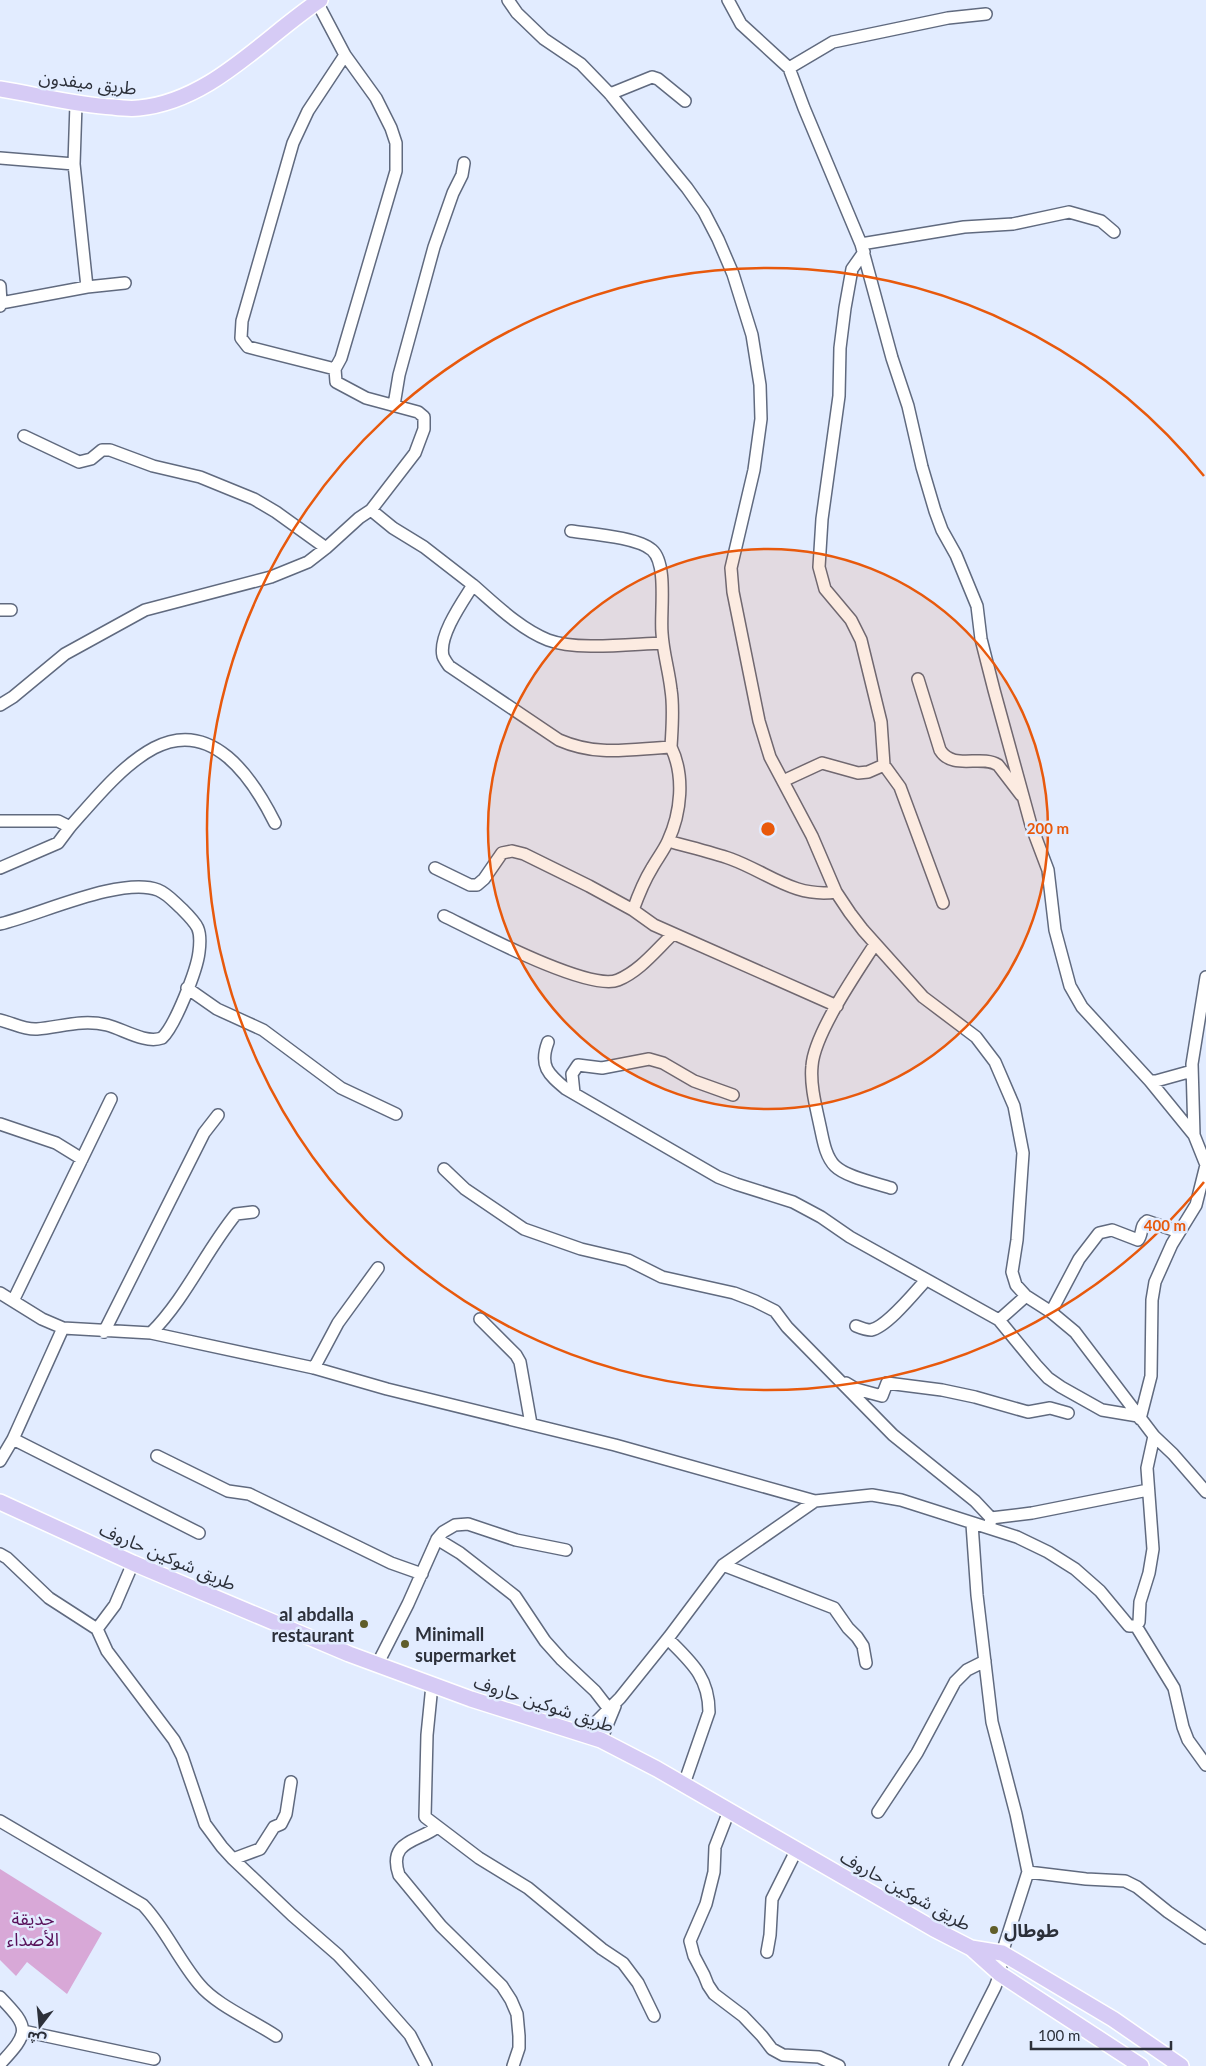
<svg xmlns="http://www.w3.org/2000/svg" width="1206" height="2066" viewBox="0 0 1206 2066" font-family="Lato,'Noto Sans Arabic',sans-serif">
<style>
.green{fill:#d8a8d7}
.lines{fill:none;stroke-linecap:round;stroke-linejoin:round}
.minor-casing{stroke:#606a7f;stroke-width:14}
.major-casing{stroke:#fff;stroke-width:18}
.minor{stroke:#fff;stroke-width:11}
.major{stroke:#d6cbf5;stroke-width:15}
.ring{fill:none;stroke:#e8590c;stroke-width:2.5}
.poi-dot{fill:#605e2a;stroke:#e2ecff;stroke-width:2}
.labels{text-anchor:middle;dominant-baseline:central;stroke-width:5;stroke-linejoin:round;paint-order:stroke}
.street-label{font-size:18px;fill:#2c303a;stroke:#e2ecff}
.poi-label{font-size:18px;font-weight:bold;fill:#2c303a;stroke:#e2ecff;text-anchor:start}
.park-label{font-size:18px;fill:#58115a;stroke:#e2ecff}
.centre{fill:#e8590c;stroke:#e2ecff;stroke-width:2.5}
.ring-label{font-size:15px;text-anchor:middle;font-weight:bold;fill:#e8590c;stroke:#e2ecff;stroke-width:5;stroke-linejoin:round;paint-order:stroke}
</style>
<rect width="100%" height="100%" fill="#e2ecff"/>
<path class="green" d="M0 1869 102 1933 67 1994 27 1962 16 1976 0 1960Z"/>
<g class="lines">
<defs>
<path id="minor" d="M508 0 517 13 544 39 581 64 610 94 687 188 704 212 718 239 733 274 752 335 760 385 761 419 754 470 731 568 733 592 759 721 770 757 812 836 836 892 850 913 863 930 923 997 976 1037 995 1062 1014 1106 1023 1153 1017 1240 1012 1272 1016 1285 1026 1296 1051 1312 1075 1332 1154 1436 1147 1468 1153 1549 1149 1573 1140 1602 1139 1622 1136 1626H1129L1100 1591 1075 1569 1048 1552 1017 1537 901 1500 872 1495 815 1501 723 1565 669 1637 620 1698 594 1724 582 1733
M728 0 741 24 789 68 804 108 861 244 892 358 908 406 922 467 935 511 942 530 956 555 977 606 981 639 994 690 1031 825 1048 870 1055 930 1070 986 1082 1007 1150 1081H1156L1192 1071
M789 68 833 42 948 18 986 14
M610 94 652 77 658 79 685 101
M76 104 74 164 87 287
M0 158 74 164
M861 244 964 227 1013 224 1069 212 1101 221 1114 232
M0 286 1 303
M0 306 1 303 87 287 125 283
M335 369 248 347 241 338 242 321 293 143 308 111 345 55
M394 405 399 375 434 247 453 193 462 175 464 163
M24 436 79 462 91 459 102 450H110L153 466 200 477 254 499 276 512 326 548
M371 510 393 528 424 547 473 585
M571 531C591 534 637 537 652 550 668 564 660 613 662 633 663 652 669 671 671 690 674 708 672 728 671 747
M0 610H11
M918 679 940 750C953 771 981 754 998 765L1021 795
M0 705 13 697 65 654 145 610 271 577 308 562 326 548 359 518 371 510 415 453 424 429V417L418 412 366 398 336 382 335 369 341 358 396 171V143L391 128 376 98 345 55 317 2
M884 765 900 787 943 903
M783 781 822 763 858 773 868 772 884 765 881 722 861 640 851 620 825 589 819 567 822 519 839 396 840 348 845 308 852 269 864 252
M0 821H58L70 827 58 843 0 868
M70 827C94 800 122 765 154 748 212 718 252 777 275 823
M668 841C689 847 711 852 731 859 769 873 794 898 836 892
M435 868 470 885H477L484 879 502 853 512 851 524 854 589 886 633 910 654 925 837 1006
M633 910C638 896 644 881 652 868 657 859 664 850 668 841 681 813 685 776 671 747 630 749 598 757 559 740L449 666C447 663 444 659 443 656 438 636 463 601 473 585 495 604 520 629 548 640 577 651 631 644 663 643
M444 916C475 931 589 992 618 980 640 971 656 950 673 934
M0 924C39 915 121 876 158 890 168 894 175 903 182 909 198 925 202 929 199 952 197 970 175 1026 162 1038 145 1044 123 1029 107 1025 82 1019 61 1027 37 1029 24 1030 13 1023 0 1020
M875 944C857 972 814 1034 812 1066 810 1085 816 1107 820 1126 823 1139 825 1156 835 1166 846 1177 876 1183 891 1188
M187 988 217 1009 263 1030 341 1088 396 1114
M548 1042C539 1066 548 1074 566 1089L718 1177 736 1184 793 1202 821 1217 850 1237 999 1320 1026 1296
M1150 1081 1194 1135
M574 1093 572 1074 578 1065 602 1068 649 1059 663 1063 694 1081 733 1095
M0 1124 56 1143 82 1159
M444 1169 465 1189 524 1229 581 1249 628 1260 662 1277 734 1293 755 1301 775 1311 787 1327 893 1435 975 1501 991 1518
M0 1293 42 1319 63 1328 151 1333 314 1368 387 1389 615 1445 815 1501
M13 1301 111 1099
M1051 1312 1079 1259 1099 1233 1112 1230 1138 1240C1143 1234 1140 1225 1147 1221L1179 1232
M480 1319 516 1355 520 1362 531 1424
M999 1320 1036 1365 1048 1378 1061 1387 1102 1410 1138 1416
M856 1326C861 1328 866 1330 871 1330 887 1327 915 1292 926 1280
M104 1332 204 1133 218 1115
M151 1333C186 1298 205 1252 236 1214L253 1212
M314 1368 338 1323 378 1268
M846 1383 856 1389 882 1396 887 1383 942 1390 975 1397 1028 1412 1050 1408 1068 1413
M1140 1419 1151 1376 1152 1300 1155 1282 1172 1244 1196 1205 1206 1165 1194 1135 1192 1064 1206 977
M1154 1436 1173 1454 1206 1492
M13 1439 199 1533
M157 1456 228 1491 249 1494 350 1543 391 1563 422 1574
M0 1461 13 1439 63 1328
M990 1524 991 1518 1032 1513 1148 1490
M437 1539 460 1553 515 1596 545 1641 562 1660 595 1691 612 1713
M0 1554 7 1558 49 1598 97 1629
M133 1563 115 1605 97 1629 107 1651 174 1740 182 1756 205 1824 222 1847 233 1859 292 1915 338 1955 366 1985 410 2035 426 2066
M723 1565 834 1608 848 1628 857 1637 863 1646 866 1663
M1136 1626 1174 1688 1183 1727 1188 1740 1206 1765
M668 1639C691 1662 709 1677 709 1712L684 1784
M377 1665 408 1604 437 1539 443 1532 455 1525 468 1524 516 1540 566 1550
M432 1685 427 1735 425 1817 479 1858 528 1888 602 1949 623 1963 638 1983 654 2016
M601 1740 615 1706
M729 1811 715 1847 714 1872 706 1904 690 1941 694 1956 704 1975 708 1985 714 1994 743 2016 762 2036 772 2049 783 2055 819 2057 839 2066
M878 1812 917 1753 955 1682 967 1670 985 1661
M0 1821 143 1905C165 1928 178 1959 199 1984 216 2005 252 2020 276 2036
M437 1827C419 1842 387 1840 399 1875L441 1926 502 1986 511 2000 517 2014 519 2036V2048L513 2066
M233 1859 260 1849 274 1827 281 1824 286 1814 291 1782
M1028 1872 1086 1879 1125 1881 1137 1887 1168 1912 1206 1938
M767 1952 770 1935 772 1899 797 1849
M0 1997C30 2028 30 2032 0 2064
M23 2031 154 2059
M955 2066 995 1987 1000 1974 1002 1953 1028 1872 1016 1814 992 1722 977 1595 972 1524"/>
<path id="major" d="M0 89C38 95 75 105 113 107 121 108 131 109 139 108 211 101 263 38 320 0
M0 1502 133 1563 349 1654 471 1699 601 1740 657 1769 934 1929 971 1948 1000 1974 1141 2066
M971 1948 1002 1953 1113 2019 1181 2066"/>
</defs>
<use href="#minor" class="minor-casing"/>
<use href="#major" class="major-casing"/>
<use href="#minor" class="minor"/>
<use href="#major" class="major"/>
</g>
<circle cx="768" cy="829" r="280" fill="#e8590c" fill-opacity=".12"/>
<g class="ring">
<circle cx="768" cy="829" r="280"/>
<path d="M1204 1182A561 561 0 1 1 1204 476"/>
</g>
<g class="poi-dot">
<circle cx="364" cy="1624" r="5"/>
<circle cx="405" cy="1644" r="5"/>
<circle cx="994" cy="1930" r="5"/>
</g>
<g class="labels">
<g class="street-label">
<text transform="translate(88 82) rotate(7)">طريق ميفدون</text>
<text transform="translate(168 1556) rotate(23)">طريق شوكين حاروف</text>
<text transform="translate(544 1703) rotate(18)">طريق شوكين حاروف</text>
<text transform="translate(906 1890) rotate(29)">طريق شوكين حاروف</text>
</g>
<g class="poi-label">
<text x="354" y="1614" text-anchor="end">al abdalla<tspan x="354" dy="21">restaurant</tspan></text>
<text x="415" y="1634">Minimall<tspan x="415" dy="21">supermarket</tspan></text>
<text x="1004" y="1930">طوطال</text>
</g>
<g class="park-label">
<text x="33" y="1918">حديقة<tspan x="33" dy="21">الأصداء</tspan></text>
</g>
</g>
<circle cx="768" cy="829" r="8" class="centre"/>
<g class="ring-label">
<text x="1048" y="834">200 m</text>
<text x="1165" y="1231">400 m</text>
</g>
<g transform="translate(40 2026) rotate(196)" stroke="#e2ecff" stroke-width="4" paint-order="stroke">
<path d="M0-4L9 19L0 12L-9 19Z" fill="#2c303a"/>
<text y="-8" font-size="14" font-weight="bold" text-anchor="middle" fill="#2c303a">ش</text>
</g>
<path d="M1031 2041v8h140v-8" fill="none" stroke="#2c303a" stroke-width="2.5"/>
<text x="1038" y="2041" font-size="15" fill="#2c303a" stroke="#e2ecff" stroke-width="4" paint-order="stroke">100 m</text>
</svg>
